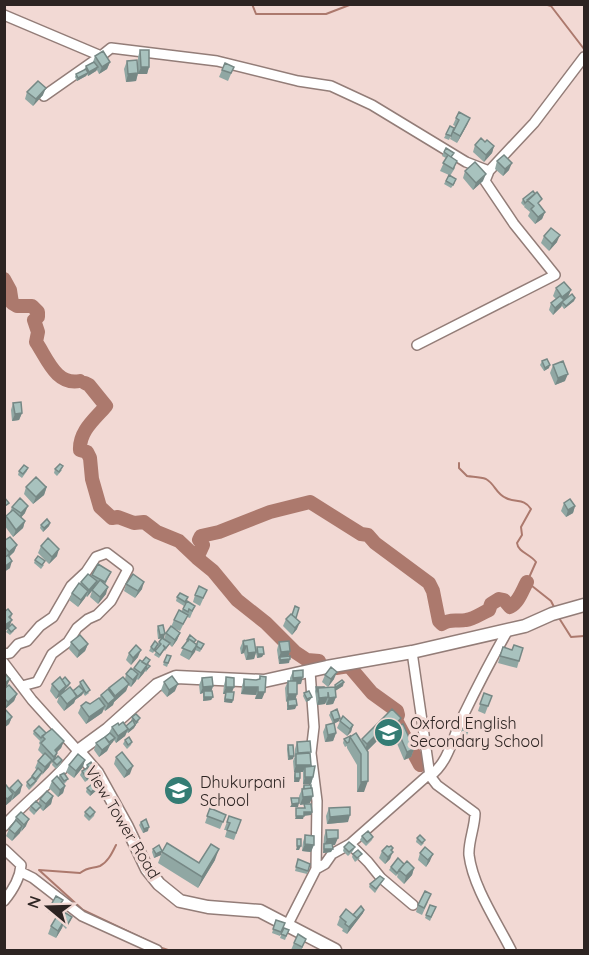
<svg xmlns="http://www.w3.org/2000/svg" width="589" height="955" viewBox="0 0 589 955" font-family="Quicksand,sans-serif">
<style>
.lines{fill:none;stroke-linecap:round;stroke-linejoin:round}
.stream{stroke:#ac796d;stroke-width:2}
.river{stroke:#ac796d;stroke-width:14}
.street-casing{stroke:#937d78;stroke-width:12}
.secondary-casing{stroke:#937d78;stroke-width:15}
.street{stroke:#fff;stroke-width:9}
.secondary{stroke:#fff;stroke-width:12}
.wall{fill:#90a7a3}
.shaded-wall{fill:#768885}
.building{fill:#a8c2be;stroke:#768885;stroke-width:1.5}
.labels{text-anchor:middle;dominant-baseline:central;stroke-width:6;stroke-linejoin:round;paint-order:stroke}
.poi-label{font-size:16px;fill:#2d2422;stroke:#f2d9d4;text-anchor:start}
.street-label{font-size:16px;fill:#2d2422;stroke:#f2d9d4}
</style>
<rect width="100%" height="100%" fill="#f2d9d4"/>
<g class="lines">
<path class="stream" d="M252 4 256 14H326L352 4
M544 4 551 6 584 49
M459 463V468L467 476C473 477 480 477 486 479 495 484 496 494 506 498 516 503 524 498 531 509L521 527 522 535 517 543C518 552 530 554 536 562L527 582 551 601 554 607
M559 618 571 637 584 636
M116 845C112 853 108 862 100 866 91 869 89 866 80 873L39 870 83 910 146 940
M159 947 168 950"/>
<path class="river" d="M4 279 10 290 12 303 17 306H32L38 312V317L34 320 38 332 36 342C47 358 56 386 80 381
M85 383 89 385 106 406C95 419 79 431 80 450L87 452 90 458 92 479 100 507 112 518 118 517 134 523 144 522 157 532 179 541 197 558
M319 661 307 660 295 652 266 623 237 600 213 571 197 558 203 545 199 540 201 536 219 532 270 512 310 502 361 534 368 535 375 543 429 583 433 591 439 621 442 624C451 618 457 622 466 620 474 619 482 613 489 610L491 604 499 599 504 600 510 607C519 602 522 591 527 582
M336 668 349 666 372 693 397 711 398 715 396 720 420 765"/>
<defs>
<path id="street" d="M4 15 101 56 111 48 217 61 298 81 331 86 372 105 466 162 489 171 534 123 584 57
M44 96 101 56
M417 345 555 275 514 224 485 181 489 171
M508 630C492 658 477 687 463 716 453 736 449 762 430 776L437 785 475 813C475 827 468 842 469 855 473 887 497 922 511 950
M412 652 430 776H427L350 844 368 862 381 878 413 905
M4 654 10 653 18 644 27 641 40 626 53 617 71 586 86 572 96 557 107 553 128 569 111 601 97 615 88 619 77 628 68 642 52 654 37 682 22 686
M4 663 32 700 78 751C57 780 27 799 4 826
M310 671 314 727 311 753 317 801 316 869
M4 849 21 865C20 879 13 890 4 901
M21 872 33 878 82 916 157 950
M288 924 316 869 325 864 332 854 350 844"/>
<path id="secondary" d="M335 950 260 911 208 907 180 901 159 884 147 869 127 827 97 773 78 751 108 729 157 685 176 677 264 681 327 667 412 652 525 626 552 614 584 605"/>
</defs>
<use href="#street" class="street-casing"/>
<use href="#secondary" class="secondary-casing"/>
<use href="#street" class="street"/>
<use href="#secondary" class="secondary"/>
</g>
<path class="wall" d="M140 50 149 67 147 74H138V57Z
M95 56 110 62 107 69 99 74 97 70 96 71 88 76 87 74 86 76 77 81 75 77 76 74 84 70 86 66 93 62Z
M127 61 138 73 136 81 126 82 124 69Z
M225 63 234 67 228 81 219 77Z
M27 92 43 95 33 106 25 99Z
M456 118H470L467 125 457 143 450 139 452 133 449 140 444 138 450 126 454 128 455 126 453 125Z
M485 142 494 146 492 153 484 162 473 152 475 145Z
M444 152 452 158 455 168 450 176 455 183 451 188 444 184 449 175 440 171 446 158 442 156Z
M497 161 509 170 503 176 495 169Z
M465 171 483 181 473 190 463 178Z
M523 199 540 206 545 212 542 219 535 224 528 216 530 212 524 207 525 205 524 206 521 203Z
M544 236 557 242 549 251 541 243Z
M556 288 571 290 568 297 575 298 574 301 564 309 562 306 553 315 549 310 551 303 556 299 553 296Z
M542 361 549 368 544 371 540 365Z
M553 365 565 381 555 385 550 373Z
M13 403 22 413 19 420 12 421 11 410Z
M28 468 27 471 22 478 18 475 19 471Z
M55 469 62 470 57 476 54 473Z
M47 486 44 495 33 504 24 494 26 487Z
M564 503 575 506 573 513 566 517 561 511Z
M12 507 25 513 21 517 25 521 23 528 13 537 4 525V519L6 516 10 512Z
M50 523 49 526 43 532 40 528 41 525Z
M4 541 17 545 14 552 9 557 10 568 4 572Z
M41 546 57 556 49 564 38 553Z
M35 560 44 565 41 569 34 563Z
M98 564 111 572 105 585 106 594 98 604 90 597 92 591 87 597 86 596 78 607 69 600 72 593 80 584 81 582 91 576Z
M126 584 142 589 135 598 124 591Z
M195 595 204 597 200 606 193 602Z
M177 597H188L184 606 176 601Z
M195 606 190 618 187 617 180 631 171 627 174 620 181 612 183 609Z
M4 612 12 614 9 627 14 631 10 635 6 632 8 629 4 631Z
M296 618 297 629 292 635 283 626 286 619Z
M158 626 164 638H162L164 639 166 633H180L177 640 172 647 169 644 165 651 164 650 159 658 154 655 159 647 158 646 153 653 149 651 151 647 158 644 161 638 158 639 157 630Z
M244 639 256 650 257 647 262 657 257 658 256 653 254 659 246 660 244 653 241 654 240 648Z
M187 640 196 644H204L200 652 195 650 189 660 180 655Z
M71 642 88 644 85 651 77 658 69 649Z
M279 642 290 651 288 656 289 663 279 664 277 650Z
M503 647 519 661 517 668 498 663Z
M129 653 138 657 131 665 126 660Z
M167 655 171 656 167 667 163 665Z
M148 664V669L146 672 145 671 138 680 137 679 131 687 128 685 126 691 114 702 113 705 105 711 104 709 102 713 86 724 78 713 81 706 90 704 99 699 101 695 109 689V688L125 679 126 674 133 670 134 668Z
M293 671 301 684H297L295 709 287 710V701L286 702 285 688 288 681H290V678Z
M325 675 334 679 328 687 322 682Z
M260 676 262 699H255L256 695 241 694 242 686 244 679 256 680 259 679Z
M226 677 234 687 232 692 233 700 232 703 224 702 225 694H223L224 685Z
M202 678 213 686 211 691 213 697 211 700 203 701V693L200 694 199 685Z
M62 680 70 683 69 686 64 691H73L79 686 80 682 89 693 85 696 83 693 82 695 75 700 74 703 64 711 57 702 59 696 56 699 50 691 52 684Z
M164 682 175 691 167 697 161 690Z
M335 685 343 686 335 691 336 697 333 704 326 705V702L325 704 317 705 315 691 316 687H334Z
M4 689 17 694 14 701 5 709 12 717 9 724 4 728Z
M304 693 310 700 306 702 303 696Z
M484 693 492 696 485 714 478 711Z
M392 709 398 726 414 749 411 757 404 760 393 734 394 732 392 734 388 730 367 751 364 792H357V765L347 748V746L345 747 343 743 344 739 350 736 361 742 362 739Z
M331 712 340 718 339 721 334 724 336 733 333 741 325 742 323 732 326 725 333 724 329 715Z
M468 715 474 718 467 735 461 732Z
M132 717 139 722 135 725 134 728 128 733 127 732 125 736 116 743 114 740 110 745 107 751 99 757 94 750 96 743 109 733 112 727 119 725 126 726 131 721Z
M340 721 353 725 351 732 347 736 337 728Z
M34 731 46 733 64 741 61 748 57 752V753L55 759 62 760 61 764 56 769 52 765 53 762 51 763 49 767 42 774 34 785 29 790 26 786 27 782 31 779 32 776 37 770 35 768 38 761 43 755 38 750 40 745 39 743 40 741 33 734Z
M125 740 132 742 131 745 127 749 123 744Z
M297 742 310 754V766L313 777 311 784H303V772H300V778L299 782H294V776L295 772H294L293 761 295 756V749Z
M288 745 293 759 288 760 287 749Z
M116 757 130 774 124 778 114 764Z
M69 765 83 767 74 778 66 772Z
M87 765 95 769 94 772 91 774 92 775 91 778 85 782 80 775 82 771 86 769Z
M60 775 68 779 66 782 64 784 65 786 63 793 58 797 49 788 52 781 58 778Z
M22 785 20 793 5 806 4 786 9 789 10 788Z
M100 785 98 789 90 796 86 792 87 788Z
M304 785 310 803 300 805 299 796Z
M53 796 51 804 43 811 40 808 34 815 29 810 31 806 38 804 40 799Z
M210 808 226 815 220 829 205 823Z
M329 808 348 822 327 824 326 816Z
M85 812H95L94 816 89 821 84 816Z
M229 816 241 820 234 840 225 837 227 830H224Z
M16 817 26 826 20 832 12 841 6 836 9 829 14 823Z
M141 822 148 831 143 833 139 825Z
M326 830 335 845H332L331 852 323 853 324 837Z
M305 835 311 852 302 851 303 842Z
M362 836 373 837 372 840 366 846 360 840Z
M417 838 424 843 421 846 416 842Z
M344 847H355L353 851 348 856 343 851Z
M153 849 161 855 154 858 152 852Z
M382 851H392L393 852 390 859 385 864 379 858Z
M162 852 199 863 215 860 198 888 158 863Z
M420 853 430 861 426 867 418 860Z
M353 854 360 858 355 862 352 857Z
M298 859 310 864 307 874 295 871Z
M391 867 414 868 412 875 404 884 397 877 398 874 396 876 389 870Z
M384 879 382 882 375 893 369 887 370 884Z
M428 902 422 915 416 912 418 905Z
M51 905 60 907 55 916 48 912Z
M430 905 436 907 430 921 425 918Z
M364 910 363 913 347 934 342 931 343 929 337 925 340 917 353 915Z
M64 912 71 920 66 929 63 926 64 923 62 928 56 938 48 934 51 926 60 918Z
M276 920 285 923 280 936 272 933Z
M284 928 289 930 285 940 280 938Z
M306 939 301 951 291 950 294 943Z"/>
<path class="shaded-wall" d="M110 62 107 69 99 74 102 67Z
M98 67 96 71 88 76 89 72Z
M141 67H149L147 74H138Z
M88 73 86 76 77 81 78 78Z
M138 73 136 81 126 82 128 74Z
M46 88 43 95 33 106 36 99Z
M470 118 467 125 457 143 460 136Z
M494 146 492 153 484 162 486 155Z
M512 163 509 170 503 176 505 169Z
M486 174 483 181 473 190 476 183Z
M545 212 542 219 535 224 538 217Z
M560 235 557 242 549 251 552 244Z
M571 290 568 297 563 301 561 307 553 315 555 308 559 304 562 297Z
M575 298 574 301 564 309 566 306Z
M550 365 549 368 544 371 545 368Z
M568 374 565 381 555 385 558 378Z
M22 413 19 420 12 421 15 414Z
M47 486 44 495 33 504 36 497Z
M28 506 25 513 18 521 21 513Z
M575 506 573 513 566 517 568 510Z
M25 521 23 528 13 537 16 530Z
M50 523 49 526 43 532 44 528Z
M17 545 14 552 6 559 9 552Z
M59 549 57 556 49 564 52 557Z
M12 561 10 568 4 572V567Z
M97 581 94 588 87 597 89 590Z
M144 582 142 589 135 598 138 591Z
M108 587 106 594 98 604 100 597Z
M88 591 85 598 78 607 81 600Z
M12 620 9 628 4 631 5 625Z
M300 622 297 629 292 635 295 628Z
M180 633 177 640 172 647 175 640Z
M165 634 164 638 158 639 160 635Z
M88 644 85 651 77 658 79 651Z
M244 644 247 646 244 653 241 654Z
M197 645 195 652 189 660 192 652Z
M141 650 138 657 131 665 133 658Z
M290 651 288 658 280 657 278 659 281 652Z
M256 652 254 659 246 660 248 653Z
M258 654H264L262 657 257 658Z
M290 659 289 663 279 664 280 660Z
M150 660 144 673 138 680 141 673Z
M337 672 334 679 328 687 331 679Z
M138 674 136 681 131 687 133 680Z
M303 677 301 684 291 685 293 678Z
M10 679 7 686 4 689V684Z
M344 682 343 686 335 691 336 687Z
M129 684 126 691 114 702 113 705 105 711 108 704 114 699 115 696Z
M178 684 175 691 167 697 169 690Z
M66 686 64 693 56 699 59 692Z
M213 686 211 693 204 691 203 693 200 694 203 687Z
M226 687H234L231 694 226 692 225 694H223Z
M244 687H258L256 695 241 694Z
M84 691 82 695 75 700 77 697Z
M258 692H265L262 699H255Z
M17 694 14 701 5 709 8 702Z
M288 694H297L295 701 288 700 286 702Z
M77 696 74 703 64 711 67 704Z
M204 697H213L211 700 203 701Z
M312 697 310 700 306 702 307 699Z
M328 697 325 704 317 705 319 698Z
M336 697 333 704 326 705 329 698Z
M225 699 233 700 232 703 224 702Z
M297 705 295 709 287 710 288 706Z
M105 706 102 713 86 724 89 717Z
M12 717 9 724 4 728V723Z
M140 718 134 728 128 733 129 730 135 725 136 722Z
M340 718 339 721 333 724 334 720Z
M401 718 397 729 396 727 394 732 392 734 396 724Z
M392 719 388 730 363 755 367 744Z
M353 725 351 732 347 736 350 729Z
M128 729 125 736 116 743 118 736Z
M336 733 333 741 325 742 328 735Z
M115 738 113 742 110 745 107 751 99 757 102 750Z
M64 741 61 748 52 757 55 750Z
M414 749 411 757 404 760 407 752Z
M57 753 55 760 51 764 54 757Z
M289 756H294L293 759 288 760Z
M52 760 49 767 42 775 45 767Z
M85 760 83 767 74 778 76 771Z
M296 765H311L308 772 305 767 303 772H294Z
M133 766 130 774 124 778 127 771Z
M305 777H313L311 784H303Z
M295 778H300L299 782H294Z
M368 781 364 792H357L361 782Z
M22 785 20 793 12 800 15 793Z
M100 785 98 789 90 796 91 792Z
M65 786 63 793 58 797 60 790Z
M13 794 11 801 5 806 7 799Z
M53 796 51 804 43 811 46 804Z
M313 796 310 803 300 805 303 797Z
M299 803 298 807H290L292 804Z
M304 812H312L311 815 304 816 303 819H295L296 816Z
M350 815 348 822 327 824 330 817Z
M29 819 26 826 21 832 24 825Z
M22 826 20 833 12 841 15 834Z
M149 827 148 831 143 833 144 829Z
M338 838 335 845 324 846 327 839Z
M305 844 314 845 311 852 302 851Z
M297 846H301L299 850H296Z
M393 848 390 859 385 864 391 850Z
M219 849 215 860 198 888 202 877Z
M324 849H333L331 852 323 853Z
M162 851 161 855 154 858 156 854Z
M433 854 430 861 426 867 428 860Z
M414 868 412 875 404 884 406 876Z
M63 900 60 907 55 916 57 909Z
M364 910 363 913 347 934 349 927Z
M64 921 62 928 56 938 58 931Z"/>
<path class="building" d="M140 50H149V67H141Z
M103 51 110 62 102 67 95 56Z
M137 60 138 73 128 74 127 61Z
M94 62 98 67 89 72 86 66Z
M225 63 234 67 231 73 222 70Z
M86 69 88 73 78 78 76 74Z
M38 81 46 88 36 99 27 92Z
M459 112 470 118 460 136 453 132 459 120 456 118Z
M450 126 454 128 451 136 446 134Z
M481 138 485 142 487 140 494 146 486 155 475 145Z
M446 148 454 153 451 157 444 152Z
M448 155 457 161 453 169 443 163Z
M504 155 512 163 505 169 497 161Z
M475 162 486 174 476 183 465 171Z
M449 175 456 179 453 185 446 181Z
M533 191 535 194 525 203 523 199Z
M537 192 542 199 538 203 545 212 538 217 531 209 534 206 527 200Z
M551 228 560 235 552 244 544 236Z
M564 282 571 290 562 297 556 288Z
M572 294 575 298 566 306 562 302Z
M560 296 564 300 555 308 551 303Z
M547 359 550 365 545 368 542 361Z
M563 361 568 374 558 378 553 365Z
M21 402 22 413 15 414 13 403Z
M60 464 63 466 59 472 55 469Z
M24 465 28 468 23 474 19 471Z
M36 477 46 487 36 497 26 487Z
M4 497 9 503 5 506H4Z
M20 498 28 506 21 513 12 507Z
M570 499 575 506 568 510 564 503Z
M13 510 25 521 16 530 6 516Z
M47 519 50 523 44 528 41 525Z
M10 537 17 545 9 552 4 546V541Z
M48 538 59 549 52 557 41 546Z
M8 555 12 561 4 567V558Z
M38 556 45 561 42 565 35 560Z
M98 564 111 572 105 582 92 575Z
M88 574 97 581 89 590 81 582Z
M133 574 144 582 138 591 126 584Z
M100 580 108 587 100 597 92 590Z
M79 583 88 591 81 600 72 593Z
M199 586 207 590 203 598 195 595Z
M180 593 188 597 185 602 177 597Z
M187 601 195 606 192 611 189 609 188 612 183 609Z
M295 606 299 608 296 618 292 615Z
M8 609 12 614 9 617 12 620 5 625 4 624V612Z
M179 610 188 615 183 624 174 620Z
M291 614 300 622 295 628 286 619Z
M12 624 16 628 11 632 8 628Z
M163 625 165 634 160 635 158 626Z
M171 626 180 633 175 640 166 633Z
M80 635 88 644 79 651 71 642Z
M190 635 196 640 194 642 189 639 188 641 187 640Z
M162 638 170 643 166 648 163 645 165 648 160 655 155 651 161 644 159 642Z
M189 639 197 645 192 652 182 648Z
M254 639 256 652 248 653 247 646H244L243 641Z
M155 641 158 644 154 650 151 647Z
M198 641 204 644 201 649 196 646Z
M289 641 290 651 281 652 279 642Z
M136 645 141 650 133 658 129 653Z
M514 645 523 648 519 661 500 656 503 647 512 650Z
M257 647H263L264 654H258Z
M167 655 171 656 168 663 164 662Z
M290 656V659L280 660V657Z
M146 657 150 660 147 664 150 666 147 669 146 668 147 665 142 662Z
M140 660 147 665 141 673 134 668Z
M331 667 337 672 331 679 325 675Z
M131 668 138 674 133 680 126 674Z
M303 670V677L293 678V671Z
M4 673 10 679 4 684Z
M172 676 178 684 169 690 164 682Z
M260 676 266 677 265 692H258V687H244V679L256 680 260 679Z
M60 677 66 686 59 692 52 684Z
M65 677 70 683 66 687V686L62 680Z
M123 677 129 684 115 696 109 688Z
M212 677 213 686 203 687 202 678Z
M226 677 234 678V687H226Z
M83 680 90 690 86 693 80 682Z
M342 680 344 682 336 687 335 685Z
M288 681H297V694H288Z
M9 685 17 694 8 702 4 698V689Z
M79 686 84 691 77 697 73 691Z
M70 687 77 696 67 704 60 695Z
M316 687H324V688H318L317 691Z
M335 687 336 697 329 698 328 692V697L319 698 318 688Z
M108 689 115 698 108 704 101 695Z
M204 691H212L213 697H204Z
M309 691 312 697 307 699 304 693Z
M226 692H234L233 700 225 699Z
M484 693 492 696 488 706 480 704Z
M99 698 105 706 89 717 81 706 86 702 90 704Z
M296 699 297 705 288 706V700Z
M4 708 12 717 4 723Z
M337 709 340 718 334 720 331 712Z
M392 709 401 718 396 724 392 719 367 744 362 739Z
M136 714 140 718 136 722 132 717Z
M468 715 474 718 470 728 464 725Z
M343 716 353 725 350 729 340 721Z
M133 720 135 725 129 730 126 726Z
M123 722 128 729 118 736 112 727 118 723 119 725Z
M334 723 336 733 328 735 326 725Z
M403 724 414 749 407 752 396 727Z
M39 726 46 733 41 738 34 731Z
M52 729 64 741 55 750 57 753 54 757 41 743 45 739 42 736Z
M110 733 115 738 109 742 105 737Z
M356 733 368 752V781L361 782V754L350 737Z
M350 736 349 742 347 743 344 739Z
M105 737 110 744 102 750 96 743Z
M129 737 132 742 128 745 125 740Z
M310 741 311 752 298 753 297 742Z
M288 745H293L294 756H289Z
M122 752 133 766 127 771 116 757Z
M45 753 52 760 45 767 38 761Z
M310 753 311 765H296V754Z
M78 754 85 760 76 771 69 765Z
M58 756 62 760 57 765 53 761Z
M91 762 95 769 91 771 87 765Z
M315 766 313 777H305V767Z
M38 768 42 772 36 779 32 776Z
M87 768 92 775 87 779 82 771Z
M295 772H300V778H295Z
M64 773 68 779 64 781 60 775Z
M57 776 65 786 60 790 52 781Z
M32 777 36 781 30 786 27 782Z
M18 780 22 785 15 793 10 788Z
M96 781 100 785 91 792 87 788Z
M6 785 13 794 7 799 4 796V786Z
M304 785H311V788L304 789Z
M312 788 313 796 303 797 302 789Z
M47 791 53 796 46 804 40 799Z
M291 798H299V803L292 804Z
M36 801 41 806 36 811 31 806Z
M304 804H311L312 812H304V816H296V808H305Z
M90 807 95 812 90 817 85 812Z
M350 807V815L330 817 329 808Z
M210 808 226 815 223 822 207 816Z
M21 812 29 819 24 825 16 817Z
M229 816 241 820 236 833 227 830 230 823 227 822Z
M146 819 149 827 144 829 141 822Z
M16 820 22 826 15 834 9 829Z
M326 830H338V838L327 839Z
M368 831 373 837 367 842 362 836Z
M305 835 314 836V845L305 844Z
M420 835 425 840 422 843 417 838Z
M297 839H301V846H297Z
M349 842 355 847 349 852 344 847Z
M167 843 199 863 211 844 219 849 202 877 162 852Z
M332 843 333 849H324V844Z
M159 845 162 851 156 854 153 849Z
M387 846 389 847 391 846 393 848 391 850 393 852 388 857 382 851Z
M425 847 433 854 428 860 420 853Z
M358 850 362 854 357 858 353 854Z
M398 858 404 864 397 873 391 867Z
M298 859 310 864 308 871 296 867Z
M407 861 414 868 406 876 399 870Z
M380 876 384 879 376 889 370 884Z
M425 891 431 894 424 908 418 905Z
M56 896 63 900 57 909 51 905Z
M430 905 436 907 431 917 426 915Z
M361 906 364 910 356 919 357 918 353 915Z
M346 909 357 918 349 927 345 924 346 922 340 917Z
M64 912 72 917 67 925 64 923 66 920 61 917Z
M57 916 64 921 58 931 51 926Z
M276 920 285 923 281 932 273 929Z
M284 928 289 930 286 936 281 934Z
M298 934 306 939 302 947 294 943Z"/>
<defs>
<symbol id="school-disc" viewBox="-11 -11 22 22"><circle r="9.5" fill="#347c74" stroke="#f2d9d4"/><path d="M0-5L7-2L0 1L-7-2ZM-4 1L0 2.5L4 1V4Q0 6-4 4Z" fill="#fff"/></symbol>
</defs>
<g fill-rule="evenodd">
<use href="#school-disc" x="372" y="716" width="33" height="33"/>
<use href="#school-disc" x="162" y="774" width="33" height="33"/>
</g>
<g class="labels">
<g class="poi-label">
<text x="410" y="723">Oxford English<tspan x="410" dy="18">Secondary School</tspan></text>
<text x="200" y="782">Dhukurpani<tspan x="200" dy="18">School</tspan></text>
</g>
<g class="street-label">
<text transform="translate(123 822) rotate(59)">View Tower Road</text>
</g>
</g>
<rect width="589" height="955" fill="none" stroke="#2d2422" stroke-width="12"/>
<g transform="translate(48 907) rotate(289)" stroke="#f2d9d4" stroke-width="4.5" paint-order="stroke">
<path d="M0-4.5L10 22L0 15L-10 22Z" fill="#2d2422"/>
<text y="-9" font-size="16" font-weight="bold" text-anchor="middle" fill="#2d2422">N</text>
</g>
</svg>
